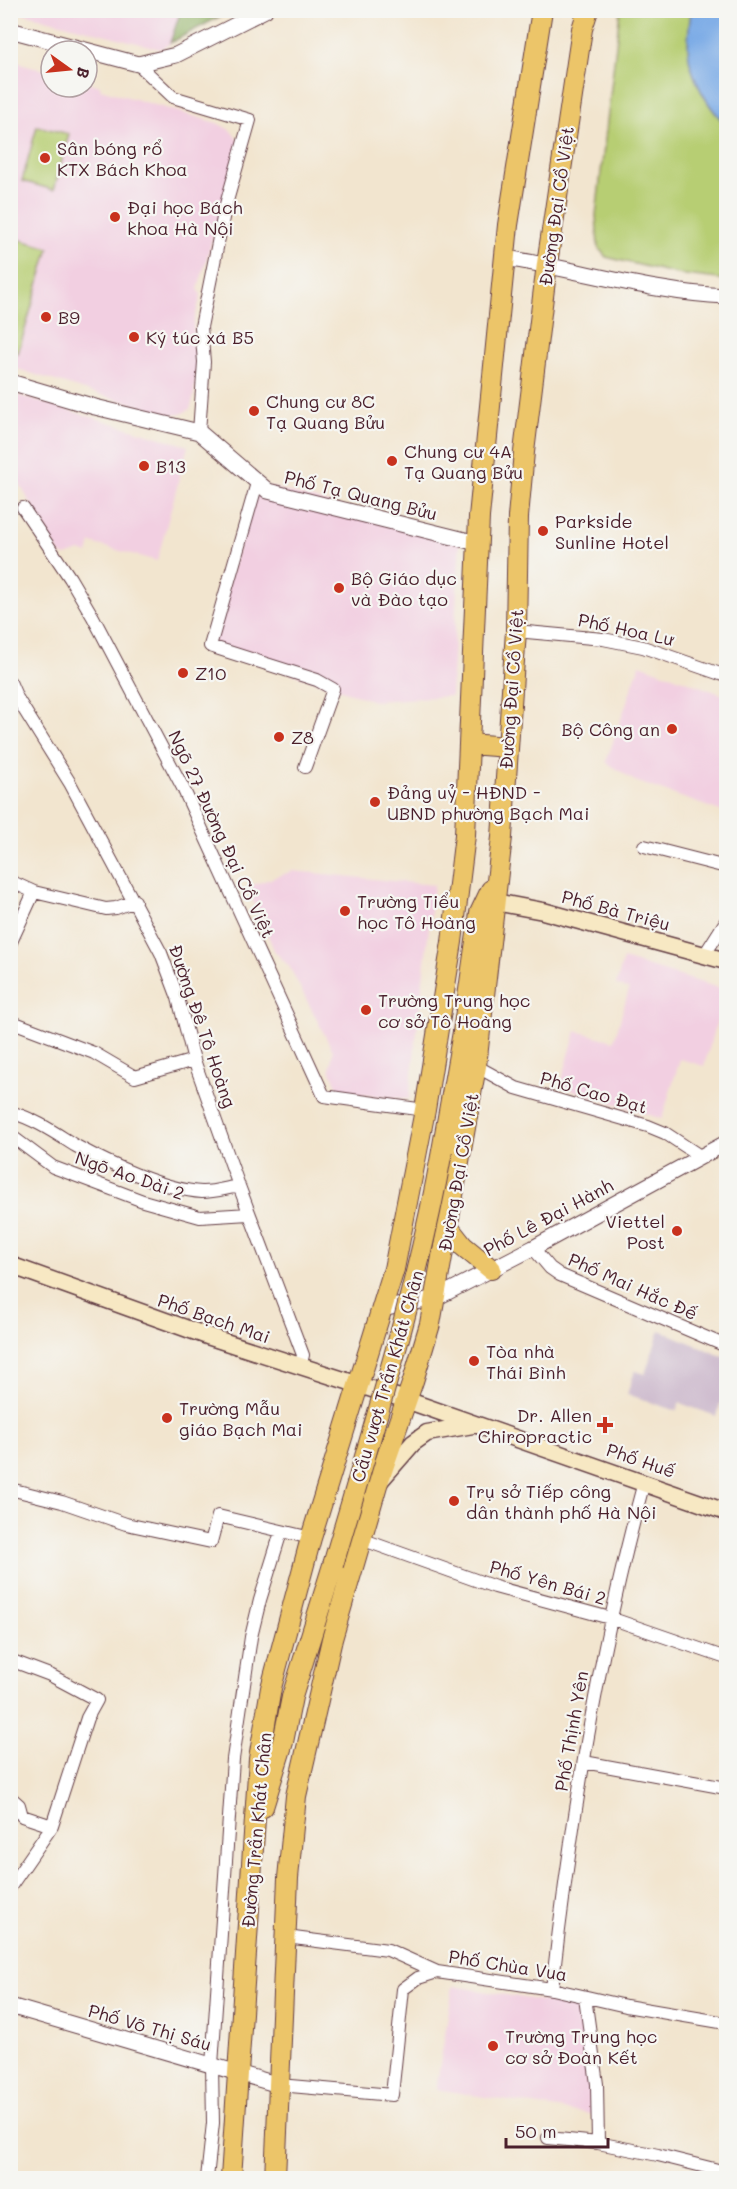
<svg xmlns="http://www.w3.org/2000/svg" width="737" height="2189" viewBox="0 0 737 2189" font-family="Mali,sans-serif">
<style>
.built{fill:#f2cfe1}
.industrial{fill:#cfbdcf}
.green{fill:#b7ce73;stroke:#80764f;stroke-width:1.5}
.forest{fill:#91b165;stroke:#6e6848;stroke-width:1.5}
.water{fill:#7cabe6;stroke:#636588;stroke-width:1.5}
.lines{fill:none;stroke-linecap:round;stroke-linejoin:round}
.minor-casing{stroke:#633d44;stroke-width:14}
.tertiary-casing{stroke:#633d44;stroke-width:17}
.secondary-casing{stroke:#633d44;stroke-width:19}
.primary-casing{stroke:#633d44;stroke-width:22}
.minor{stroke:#fff;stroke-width:12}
.tertiary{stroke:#fff;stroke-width:15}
.secondary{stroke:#f7e8c3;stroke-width:16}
.primary{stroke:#ecc569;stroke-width:20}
.primary-bridge-casing{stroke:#633d44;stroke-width:22;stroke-linecap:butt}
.primary-bridge{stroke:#ecc569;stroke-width:20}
.poi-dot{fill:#c8321e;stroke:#f6f6f2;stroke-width:2}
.labels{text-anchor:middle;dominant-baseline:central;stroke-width:4.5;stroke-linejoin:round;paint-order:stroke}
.poi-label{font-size:18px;fill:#4a1f2b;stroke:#f6f6f2;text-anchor:start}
.street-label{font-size:18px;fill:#4a1f2b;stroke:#f6f6f2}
</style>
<rect width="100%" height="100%" fill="#f6f6f2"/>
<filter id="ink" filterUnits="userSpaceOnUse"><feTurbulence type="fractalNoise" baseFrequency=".0167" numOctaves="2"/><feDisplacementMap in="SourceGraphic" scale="12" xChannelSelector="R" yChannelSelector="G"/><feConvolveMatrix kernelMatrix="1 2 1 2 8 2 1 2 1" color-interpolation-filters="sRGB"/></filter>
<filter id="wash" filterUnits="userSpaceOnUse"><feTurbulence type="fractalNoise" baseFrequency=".008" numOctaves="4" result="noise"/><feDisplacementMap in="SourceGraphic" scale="24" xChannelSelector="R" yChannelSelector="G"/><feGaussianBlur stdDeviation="1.35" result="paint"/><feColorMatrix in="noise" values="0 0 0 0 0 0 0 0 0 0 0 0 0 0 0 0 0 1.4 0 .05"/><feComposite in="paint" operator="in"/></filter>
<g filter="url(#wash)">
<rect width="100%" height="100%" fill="#f2e5cf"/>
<path class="built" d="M11 10 230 11 160 49Z
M10 60 51 72V87H87V82L101 86 100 89 217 123 230 130 238 139 239 146 198 289 201 295 193 325 198 361 193 400 190 409 181 414 172 415 94 393 11 367Z
M11 393 188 446 157 561 91 543 88 554 80 551 66 556 59 553 10 467Z
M257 483 460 540 451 696 374 701 210 646Z
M640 664 726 696V813L635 781 606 762Z
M293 871 434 885 409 1099 340 1093 330 1069 333 1051 289 966 275 952 247 887Z
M623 959 726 990 704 1066 680 1059 662 1119 560 1086 576 1031 614 1041 629 989 616 985Z
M453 1986 583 2008 595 2115 436 2089Z"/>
<path class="industrial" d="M660 1330 726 1358 725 1383 726 1387 716 1416 680 1403 676 1411 627 1394 635 1371 645 1374Z"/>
<path class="green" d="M620 11H726V280L677 274 606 257 598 247 596 215Z
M37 126 69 134 54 190 22 181Z
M10 237 49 248 18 353 11 351Z"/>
<path class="forest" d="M181 10H230V11L170 43Z"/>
<path class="water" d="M691 11H726V124C710 110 696 85 690 63 686 47 689 27 691 11Z"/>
</g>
<g filter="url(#ink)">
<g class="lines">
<defs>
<path id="minor" d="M138 64 173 97 250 120 225 208 201 327 204 362 199 432
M257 483 210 646 317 680 333 689 305 767
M23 508 70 578 93 617 183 788 324 1096 425 1110
M516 631 603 639 643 647 726 676
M10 682 17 698 70 783 161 953 178 998 194 1060 239 1186 303 1355 300 1367
M644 846 726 867
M10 881 34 892 106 909 116 908 135 901
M10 944 34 892
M705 954 726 921
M10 1021 94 1053 135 1077 194 1060
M476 1066 516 1088 648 1126 665 1133 700 1156
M10 1112C35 1119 55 1133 76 1146 109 1164 165 1190 202 1192 214 1192 227 1188 239 1186
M10 1135 53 1167 143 1201 200 1217 249 1214
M533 1248 550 1268 560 1275 726 1346
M10 1489 62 1502 126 1524 211 1542 218 1516 311 1538
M361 1539 495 1587 610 1618 726 1658
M10 1660 50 1675 97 1700 87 1718 52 1826 10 1887
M584 1762 726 1788
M10 1797 19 1805 22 1816 52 1826
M286 1937 388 1950 437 1972 552 1989 626 2006 726 2023
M552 1989C571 1819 599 1648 644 1482
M585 1997 597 2084 598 2143
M279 2085 392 2095 403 1989 418 1978 437 1972
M548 2138 598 2143 658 2155 726 2172
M207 2178 213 2123 212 2065 233 1759 251 1637 260 1600 281 1532"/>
<path id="tertiary" d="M10 30 138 64 176 55 265 10
M505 258C578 269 652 293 726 296
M10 382 95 407 199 432 268 491 477 543
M382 1309 436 1298 533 1248 726 1143
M10 2006 279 2085"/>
<path id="secondary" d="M495 902 543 911 726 961
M10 1265 210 1337 406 1400 726 1512
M379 1482 413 1443 427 1433 473 1425"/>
<path id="primary" d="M469 744 508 747
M442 1151 463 1032 480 913 491 890
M448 1227 463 1246 491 1269
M263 1807 283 1742 292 1697 333 1565
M231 2178 259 1759 271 1688 311 1538 394 1269 425 1110 452 942 465 835 479 517 508 225 542 10
M275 2178 288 1878 296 1796 332 1639 377 1485 413 1381 430 1324 476 1066 502 837 516 631 518 517 524 452 547 264 582 29 588 10"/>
</defs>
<use href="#minor" class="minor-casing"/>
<use href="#tertiary" class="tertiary-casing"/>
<use href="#secondary" class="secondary-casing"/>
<use href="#primary" class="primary-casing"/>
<use href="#minor" class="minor"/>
<use href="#tertiary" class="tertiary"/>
<use href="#secondary" class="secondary"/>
<use href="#primary" class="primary"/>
<defs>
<path id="primary-bridge" d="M333 1565C373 1428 417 1292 442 1151"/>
</defs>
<use href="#primary-bridge" class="primary-bridge-casing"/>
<use href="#primary-bridge" class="primary-bridge"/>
</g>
</g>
<g class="poi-dot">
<circle cx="45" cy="158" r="6"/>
<circle cx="115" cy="217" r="6"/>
<circle cx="46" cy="317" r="6"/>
<circle cx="134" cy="337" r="6"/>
<circle cx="254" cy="411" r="6"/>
<circle cx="392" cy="461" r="6"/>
<circle cx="144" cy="466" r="6"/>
<circle cx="543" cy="531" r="6"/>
<circle cx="339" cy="588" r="6"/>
<circle cx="183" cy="673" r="6"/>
<circle cx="672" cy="729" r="6"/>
<circle cx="279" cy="737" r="6"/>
<circle cx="375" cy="802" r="6"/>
<circle cx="345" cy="911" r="6"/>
<circle cx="366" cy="1010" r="6"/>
<circle cx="677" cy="1231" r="6"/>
<circle cx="474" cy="1361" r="6"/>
<circle cx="167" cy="1418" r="6"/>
<path d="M602 1416h6v6h6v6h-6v6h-6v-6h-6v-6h6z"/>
<circle cx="454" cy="1501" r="6"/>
<circle cx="493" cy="2046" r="6"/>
</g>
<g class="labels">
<g class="poi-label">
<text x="57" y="148">Sân bóng rổ<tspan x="57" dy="21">KTX Bách Khoa</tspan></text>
<text x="127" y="207">Đại học Bách<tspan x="127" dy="21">khoa Hà Nội</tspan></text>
<text x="58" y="317">B9</text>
<text x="146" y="337">Ký túc xá B5</text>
<text x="266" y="401">Chung cư 8C<tspan x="266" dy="21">Tạ Quang Bửu</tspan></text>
<text x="404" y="451">Chung cư 4A<tspan x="404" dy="21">Tạ Quang Bửu</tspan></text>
<text x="156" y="466">B13</text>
<text x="555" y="521">Parkside<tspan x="555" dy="21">Sunline Hotel</tspan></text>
<text x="351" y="578">Bộ Giáo dục<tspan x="351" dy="21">và Đào tạo</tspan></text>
<text x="195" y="673">Z10</text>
<text x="660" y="729" text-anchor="end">Bộ Công an</text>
<text x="291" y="737">Z8</text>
<text x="387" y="792">Đảng uỷ - HĐND -<tspan x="387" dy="21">UBND phường Bạch Mai</tspan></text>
<text x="357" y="901">Trường Tiểu<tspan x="357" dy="21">học Tô Hoàng</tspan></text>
<text x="378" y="1000">Trường Trung học<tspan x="378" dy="21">cơ sở Tô Hoàng</tspan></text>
<text x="665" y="1221" text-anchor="end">Viettel<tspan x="665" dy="21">Post</tspan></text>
<text x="486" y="1351">Tòa nhà<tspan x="486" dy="21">Thái Bình</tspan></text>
<text x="179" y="1408">Trường Mẫu<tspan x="179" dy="21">giáo Bạch Mai</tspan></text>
<text x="592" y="1415" text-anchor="end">Dr. Allen<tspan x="592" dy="21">Chiropractic</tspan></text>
<text x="466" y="1491">Trụ sở Tiếp công<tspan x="466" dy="21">dân thành phố Hà Nội</tspan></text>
<text x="505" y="2036">Trường Trung học<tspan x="505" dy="21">cơ sở Đoàn Kết</tspan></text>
</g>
<g class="street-label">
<text transform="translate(556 206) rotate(-82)">Đường Đại Cồ Việt</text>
<text transform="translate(361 495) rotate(14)">Phố Tạ Quang Bửu</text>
<text transform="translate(626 629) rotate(12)">Phố Hoa Lư</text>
<text transform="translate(511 689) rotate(-86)">Đường Đại Cồ Việt</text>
<text transform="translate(222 834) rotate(65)">Ngõ 27 Đường Đại Cồ Việt</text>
<text transform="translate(616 910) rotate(15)">Phố Bà Triệu</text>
<text transform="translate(203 1026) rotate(71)">Đường Đê Tô Hoàng</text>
<text transform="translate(594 1092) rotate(16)">Phố Cao Đạt</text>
<text transform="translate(458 1172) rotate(-80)">Đường Đại Cồ Việt</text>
<text transform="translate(130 1175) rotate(19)">Ngõ Ao Dài 2</text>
<text transform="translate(548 1217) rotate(-28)">Phố Lê Đại Hành</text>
<text transform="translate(633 1286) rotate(24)">Phố Mai Hắc Đế</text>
<text transform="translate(214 1318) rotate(19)">Phố Bạch Mai</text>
<text transform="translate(387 1376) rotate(-74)">Cầu vượt Trần Khát Chân</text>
<text transform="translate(641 1460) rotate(19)">Phố Huế</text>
<text transform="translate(548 1582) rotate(16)">Phố Yên Bái 2</text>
<text transform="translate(571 1731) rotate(-80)">Phố Thịnh Yên</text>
<text transform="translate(256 1830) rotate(-85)">Đường Trần Khát Chân</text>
<text transform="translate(508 1965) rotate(9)">Phố Chùa Vua</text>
<text transform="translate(150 2027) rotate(16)">Phố Võ Thị Sáu</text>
</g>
</g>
<rect width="737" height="2189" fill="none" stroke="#f6f6f2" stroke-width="36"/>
<g transform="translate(69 69) rotate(105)"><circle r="28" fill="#f6f6f2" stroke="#b1a0a2" stroke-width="1.5"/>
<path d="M0-4.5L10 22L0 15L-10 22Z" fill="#c8321e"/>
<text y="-9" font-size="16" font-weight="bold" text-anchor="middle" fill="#4a1f2b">B</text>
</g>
<path d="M506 2138v9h102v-9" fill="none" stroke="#4a1f2b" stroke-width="3"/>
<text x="515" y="2138" font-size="18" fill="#4a1f2b" stroke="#f6f6f2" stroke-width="4.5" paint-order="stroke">50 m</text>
</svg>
